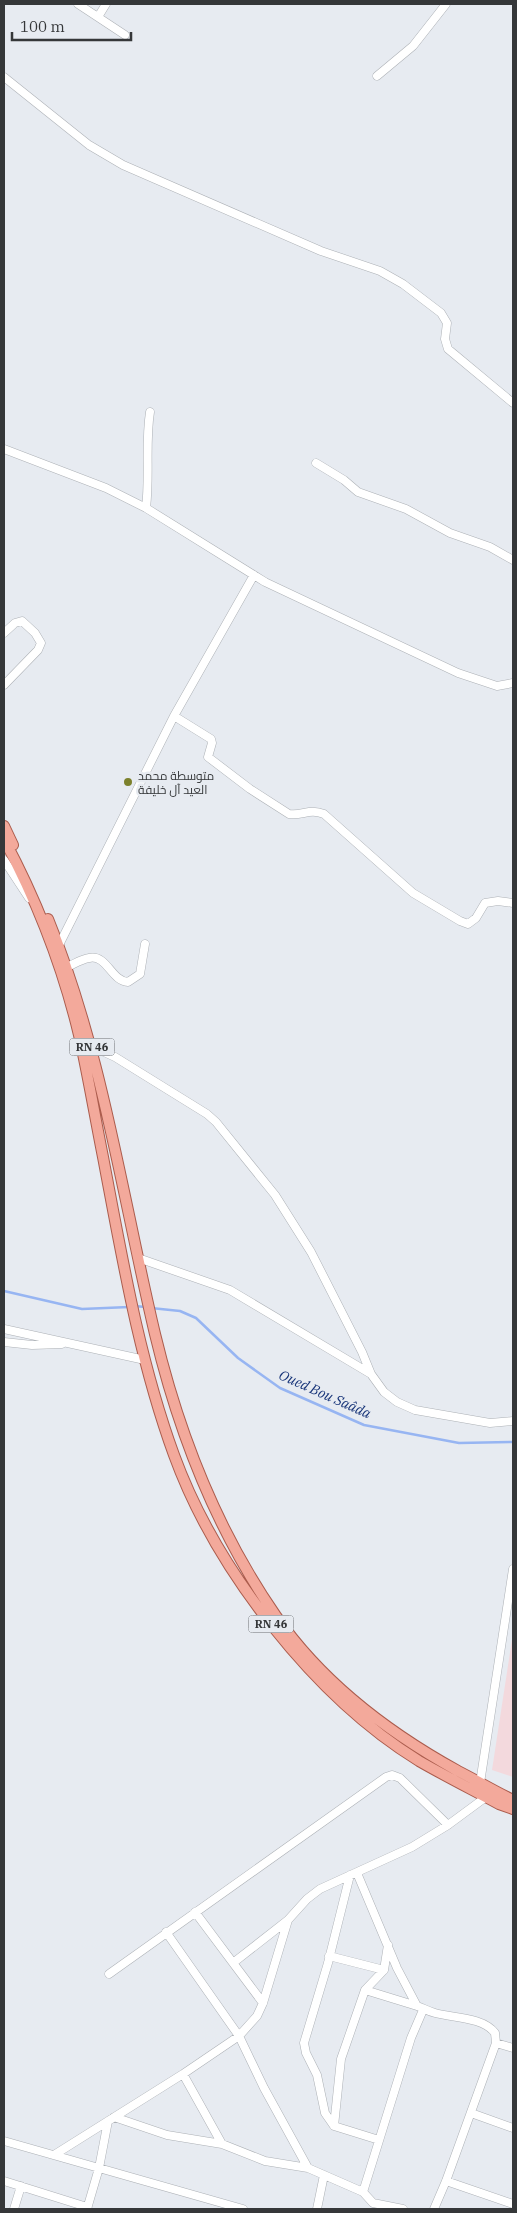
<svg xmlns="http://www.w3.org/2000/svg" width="517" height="2213" viewBox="0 0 517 2213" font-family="'IBM Plex Serif',Cairo,serif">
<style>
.education{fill:#f3d9dd}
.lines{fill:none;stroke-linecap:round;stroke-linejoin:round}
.stream{stroke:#97b5f2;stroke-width:2.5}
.minor-casing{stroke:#adb1b6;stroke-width:9}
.major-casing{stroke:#ab5c4d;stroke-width:12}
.minor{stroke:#fff;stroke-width:8}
.major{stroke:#f3a99b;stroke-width:10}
.poi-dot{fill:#7c812c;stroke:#e7ebf1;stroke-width:2}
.labels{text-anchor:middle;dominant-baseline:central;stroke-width:5;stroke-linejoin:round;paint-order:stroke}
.shield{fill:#e7ebf1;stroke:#6a6d70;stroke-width:1}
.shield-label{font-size:11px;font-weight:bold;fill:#353739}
.poi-label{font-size:12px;fill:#353739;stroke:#e7ebf1;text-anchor:start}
.water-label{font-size:14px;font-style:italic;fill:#163378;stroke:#e7ebf1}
</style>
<rect width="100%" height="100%" fill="#e7ebf1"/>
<path class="education" d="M513 1633V1777L492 1770Z"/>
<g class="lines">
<path class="stream" d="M4 1291 82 1309 129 1307
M134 1306 146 1307
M151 1308 180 1311 196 1318 238 1358 280 1388 364 1425 459 1443 513 1442"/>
<defs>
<path id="minor" d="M78 4 125 35
M98 17 106 4
M377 76 413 46 446 4
M4 77 89 145 123 165 321 251 380 271 403 284 441 313 447 323 445 339 448 349 513 403
M150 412C145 444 150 476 146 508L265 582 458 673 497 686 513 683
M4 449 106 488 146 508
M316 463 344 480 358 492 406 509 450 533 490 547 513 560
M4 633 15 623 22 621 35 633 41 643 38 650 4 685
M174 716 211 739 212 743 208 757 250 789 289 814C303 816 309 808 324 814L413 893 460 921 468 924 476 918 485 903 498 901 513 903
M4 860 29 898
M57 949 174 716 254 575
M67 967C74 964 82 959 89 958 107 954 111 981 128 982L140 974 145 944
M91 1046 115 1057 207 1114 216 1122 275 1195 311 1252 362 1352 371 1374 384 1392 397 1402 415 1410 490 1423 513 1421
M138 1258 230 1290 371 1374
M4 1329 145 1360
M4 1342 32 1345 62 1344
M480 1783 513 1569
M357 1873 397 1968 417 2006C423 2008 428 2011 435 2013 453 2018 483 2017 495 2033L496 2043
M350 1875 328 1963 304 2043 306 2053 317 2075 325 2113 334 2126 379 2140
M195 1912 263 2003
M166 1932 239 2036 264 2088 308 2168
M329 1956 384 1970
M233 1963 288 1920
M109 1974 386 1777 392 1775 400 1778 448 1825
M365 1990 417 2006
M183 2074 222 2144
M471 2113 513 2128
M114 2117 167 2135 222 2144 265 2161 308 2168 363 2192 373 2203 403 2209
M334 2126 341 2059 365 1990 384 1970 388 1945
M4 2141 243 2209
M54 2155 183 2074 239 2036 257 2016 263 2003 288 1920 307 1899 320 1889 412 1847 448 1825 486 1797
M4 2181 87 2207 88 2209
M446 2181 513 2204
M363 2192 411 2038 423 2010
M14 2209 21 2186
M87 2209 99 2168 108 2121
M317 2209 324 2175
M434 2209 446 2181 496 2043 513 2048"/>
<path id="major" d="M4 826 13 845
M4 839C36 899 63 968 79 1035 88 1075 95 1117 103 1157 122 1257 139 1359 174 1455 216 1570 315 1697 419 1761 445 1776 473 1790 499 1804L513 1809
M48 919C102 1051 122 1195 155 1334 179 1434 217 1531 276 1616 321 1681 389 1733 458 1771 476 1780 494 1791 513 1800"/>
</defs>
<use href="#minor" class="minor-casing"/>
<use href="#major" class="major-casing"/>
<use href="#minor" class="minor"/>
<use href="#major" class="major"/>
</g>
<circle class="poi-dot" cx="128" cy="782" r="5"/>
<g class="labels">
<g class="shield">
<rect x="69.5" y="1038.5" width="45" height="17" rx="4"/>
<rect x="248.5" y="1615.5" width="45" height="17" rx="4"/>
</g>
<g class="shield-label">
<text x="92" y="1047">RN 46</text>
<text x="271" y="1624">RN 46</text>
</g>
<g class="poi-label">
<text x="138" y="775">متوسطة محمد<tspan x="138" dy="14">العيد آل خليفة</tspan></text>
</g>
<g class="water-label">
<text transform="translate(325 1394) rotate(24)">Oued Bou Saâda</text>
</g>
</g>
<rect width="517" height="2213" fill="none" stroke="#353739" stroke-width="10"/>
<path d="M12 32v8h119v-8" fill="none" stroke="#353739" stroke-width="2.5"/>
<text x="20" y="32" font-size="15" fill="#353739" stroke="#e7ebf1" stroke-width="4" paint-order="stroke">100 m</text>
</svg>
